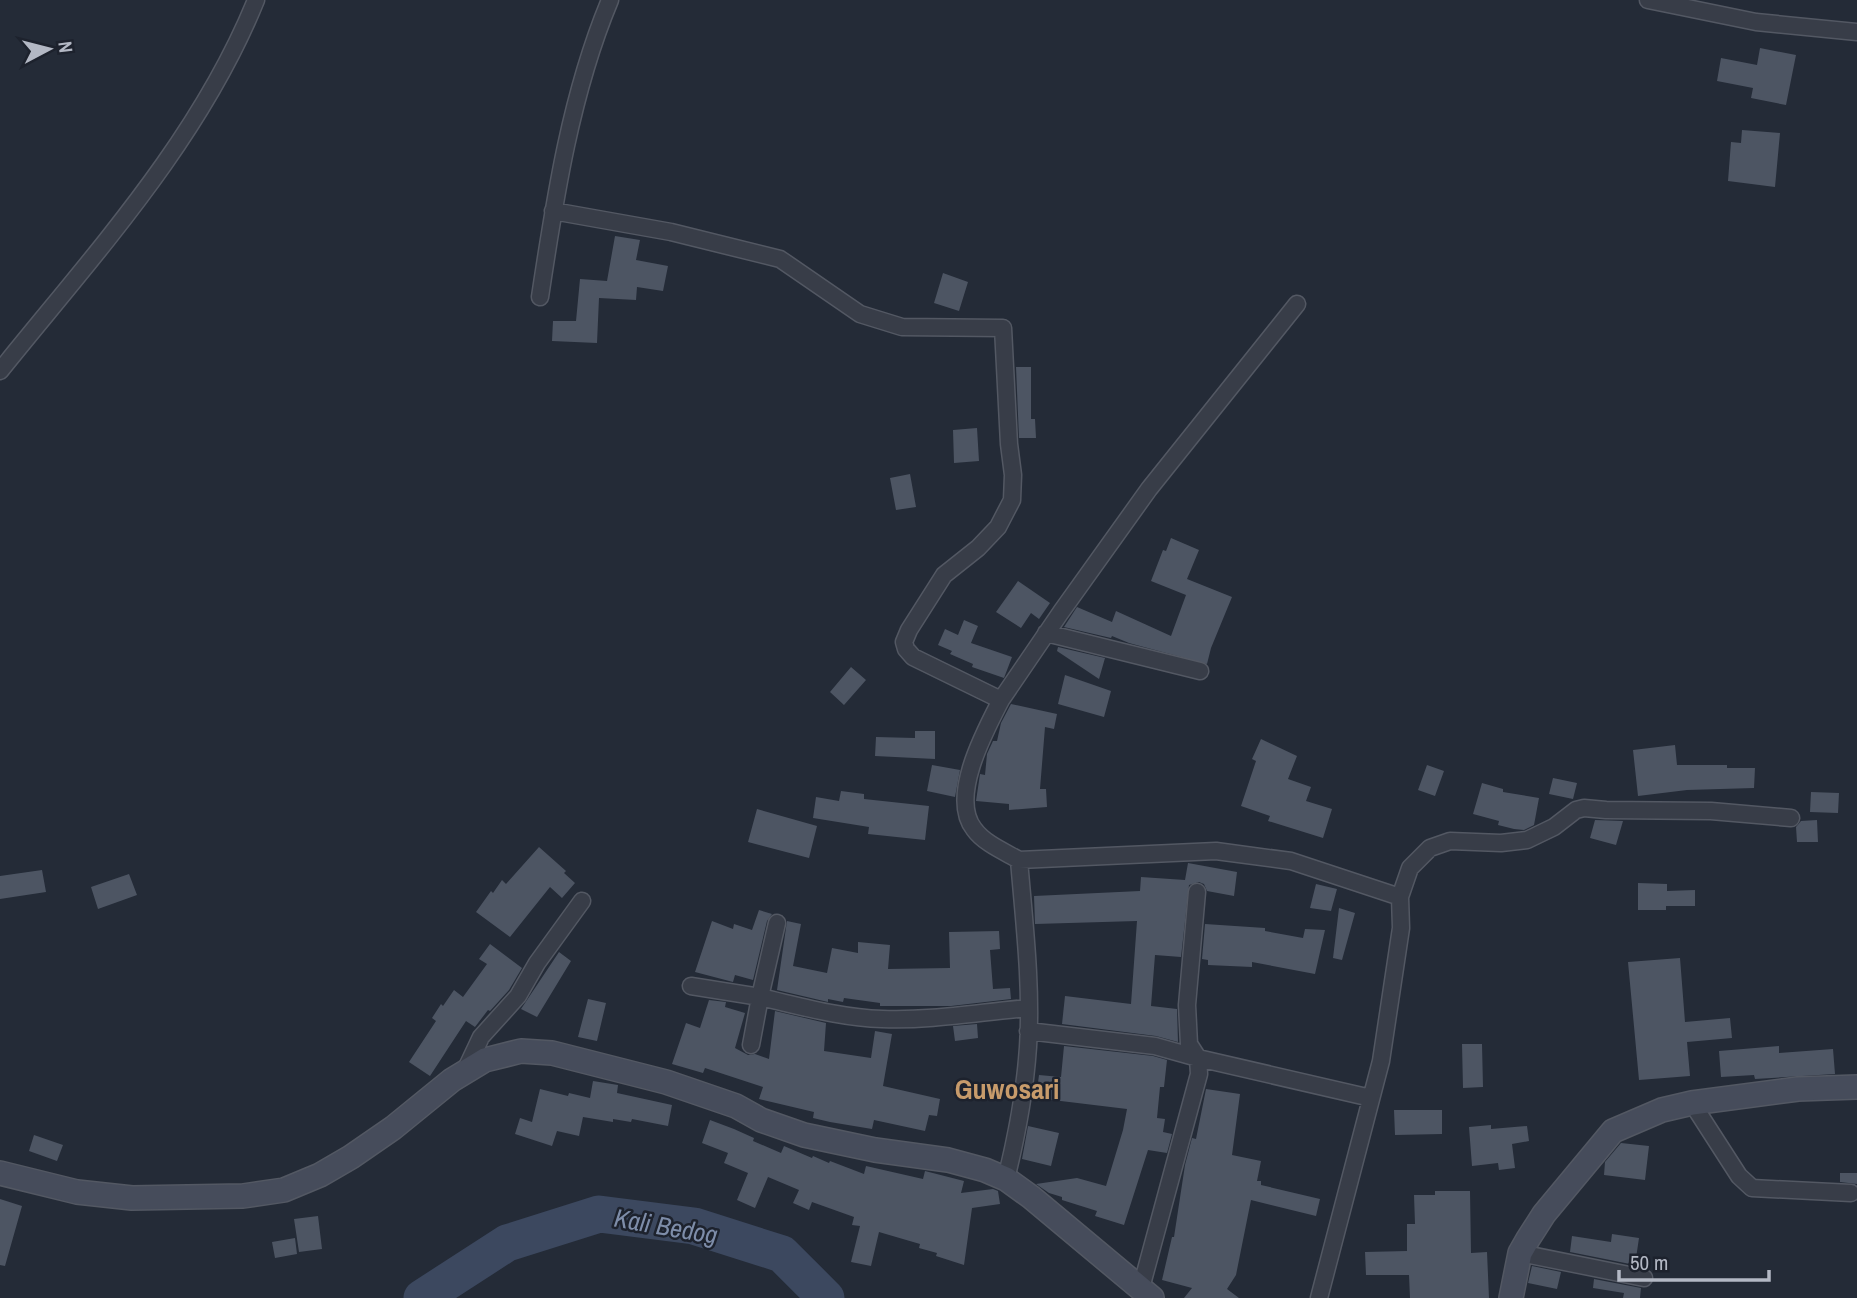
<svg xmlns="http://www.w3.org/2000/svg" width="1857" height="1298" viewBox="0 0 1857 1298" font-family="'Archivo Narrow',sans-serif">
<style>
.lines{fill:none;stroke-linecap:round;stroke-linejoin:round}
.river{stroke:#3c485f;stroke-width:37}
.building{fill:#4d5563}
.street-casing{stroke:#535863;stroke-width:19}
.secondary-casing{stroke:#535863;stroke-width:26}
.street{stroke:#383d48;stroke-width:16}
.secondary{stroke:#464c5b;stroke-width:23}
.labels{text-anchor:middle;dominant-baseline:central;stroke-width:5;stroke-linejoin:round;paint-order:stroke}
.water-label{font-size:26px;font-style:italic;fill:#7e8da9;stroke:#1d222d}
.quarter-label{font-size:28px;font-weight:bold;fill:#c79b6b;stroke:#1d222d}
</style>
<rect width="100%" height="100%" fill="#242b37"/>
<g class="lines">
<path class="river" d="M422 1298 507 1243 599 1214 694 1226 782 1254 826 1298"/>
</g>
<path class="building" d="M1760 48 1796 55 1786 105 1751 98 1753 88 1717 81 1721 58 1757 65Z
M1742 130 1780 133 1775 187 1728 181 1731 142 1741 143Z
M615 236 640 240 636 260 668 266 663 291 637 287 636 300 599 298 597 343 552 341 553 321H576L580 279 607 281Z
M943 273 968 282 959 311 934 303Z
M1016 367H1031V419H1035L1036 438H1019Z
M977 428 979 461 954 463 953 430Z
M910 474 916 507 896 510 890 478Z
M1171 538 1199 550 1187 579 1232 597 1211 648 1207 664 1129 643 1112 636 1111 638 1064 627 1077 607 1112 622 1116 611 1171 636 1186 595 1151 581 1163 550 1166 551Z
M1018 581 1050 603 1039 619 1031 613 1021 628 996 612Z
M964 620 978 626 971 643 1012 657 1004 678 972 667 973 664 950 654 952 651 938 645 945 629 958 635Z
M1058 647 1105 658 1099 679 1057 651Z
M851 667 866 680 844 705 830 692Z
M1065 675 1111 691 1104 717 1058 704Z
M1011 704 1057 714 1054 729 1045 727 1040 789H1046L1047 807 1009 810V804L976 801 980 774 985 775 987 754 993 741H997L1001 723Z
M915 731H935V759L875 756 876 737 915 738Z
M1261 739 1297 756 1288 779 1311 787 1306 801 1332 809 1323 838 1268 821 1270 816 1241 806 1256 761 1252 759Z
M1675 745 1677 765H1727V768H1755L1754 788 1687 790 1638 796 1633 750Z
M932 765 960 770 955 797 927 791Z
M1427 765 1444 771 1435 796 1418 790Z
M1553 778 1577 783 1573 799 1549 794Z
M1482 783 1503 789V792L1539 798 1534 825 1524 830 1514 829 1498 825 1499 821 1473 814Z
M841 791 864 794V799L929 806 925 840 868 834 869 827 813 818 816 797 839 801Z
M1811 792 1839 793 1838 813 1810 812Z
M757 809 817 826 809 858 748 842Z
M1595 820 1623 821 1616 845 1590 838Z
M1817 820 1818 842H1797L1796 827 1801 821Z
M539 847 566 871 564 873 575 883 562 898 550 887 510 937 476 912 491 891 493 893 502 880 506 884Z
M1188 863 1237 872 1234 896 1207 891 1204 884 1199 882 1189 885 1181 957 1155 955 1151 1006 1177 1009 1178 1042 1156 1036 1062 1024 1065 996 1131 1004 1137 921 1035 924 1034 896 1140 891 1141 877 1185 880Z
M42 870 46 892 0 899V876Z
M129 874 137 895 98 909 91 887Z
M1638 883 1667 884V891L1695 890V906H1666V910H1638Z
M1316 884 1337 889 1331 911 1310 908Z
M1339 908 1355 913 1342 960 1333 958Z
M759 910 772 914 767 921 753 980 735 975 733 982 695 972 712 921 733 929 734 924 752 930Z
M787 921 801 924 793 966 827 973 832 948 858 953V942L890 945 888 969 950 968 949 932 999 931 1000 949 990 950 993 989 1010 988 1011 999 951 1006H880V1003L844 998 843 1002 828 999V1002L777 990Z
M1205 924 1265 928V931L1303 938 1305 929 1325 930 1315 974 1252 962V967L1208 965V960L1202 959Z
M490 944 522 968 509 990 490 1011 488 1010 475 1027 466 1021 430 1076 409 1062 436 1021 432 1018 441 1004 443 1006 454 990 463 997 487 964 479 959Z
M559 952 571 961 537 1017 521 1009Z
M1680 958 1685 1022 1730 1018 1732 1038 1687 1042 1690 1076 1639 1080 1628 962Z
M588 999 606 1003 597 1041 578 1037Z
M709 1000 726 1002 725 1007 745 1013 735 1048 748 1055 755 1054 769 1059 775 1011 826 1023 824 1051 871 1058 875 1031 892 1034 883 1086 940 1099 937 1116 929 1115 925 1131 874 1120 872 1129 830 1122 813 1118 814 1112 759 1099 763 1087 705 1068 703 1073 672 1064 686 1023 700 1028Z
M977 1024 978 1038 955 1041 953 1026Z
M1462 1044H1482L1483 1087 1463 1088Z
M1064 1046 1153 1056 1167 1060 1164 1087H1160L1157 1118 1165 1119 1163 1132 1172 1134 1167 1153 1148 1150 1124 1225 1095 1216 1097 1211 1062 1200V1197L1049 1193 1036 1184 1077 1178 1106 1186 1123 1130 1127 1109 1036 1098 1039 1075 1061 1077Z
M1779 1046V1053L1833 1049 1835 1074 1755 1079 1754 1075 1721 1077 1719 1051Z
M593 1081 618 1085 617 1093 672 1105 668 1126 632 1119 631 1122 613 1119V1122L583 1117 579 1136 557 1131 552 1146 515 1134 520 1118 532 1122 540 1089 568 1096 569 1093 590 1098Z
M1206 1089 1240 1094 1232 1155 1261 1161 1257 1181H1261V1185L1320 1199 1316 1216 1251 1200 1236 1275 1227 1289 1239 1298H1184L1192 1288 1162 1280 1172 1237H1174L1185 1165 1192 1138 1196 1139Z
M1394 1110H1442V1134L1395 1135Z
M710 1120 734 1129 754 1138 753 1141 781 1153 784 1146 812 1158 813 1156 829 1163 830 1161 864 1174 866 1166 923 1179 925 1171 964 1181 961 1193 993 1189 998 1191 1000 1204 972 1208 964 1265 936 1256 937 1253 919 1248 920 1244 879 1232 871 1266 851 1262 860 1226 852 1225 854 1217 812 1202 809 1210 793 1203 799 1190 768 1177 755 1208 737 1200 748 1173 724 1163 728 1153 702 1143Z
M1491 1125V1129L1527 1126 1529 1141 1512 1144 1515 1168 1499 1170 1498 1163 1472 1166 1469 1127Z
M1028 1126 1059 1133 1051 1166 1022 1159Z
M34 1135 63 1145 57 1161 29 1151Z
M1621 1143 1649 1146 1645 1180 1604 1175 1605 1162Z
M1840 1173H1857V1184L1840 1182Z
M1435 1191H1470L1471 1253 1487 1252 1489 1298H1410L1409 1275H1366L1365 1252 1407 1251V1224H1415L1414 1195H1435Z
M0 1199 22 1206 5 1266 0 1265Z
M318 1216 322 1249 299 1252 294 1219Z
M1612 1234 1639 1238 1635 1265 1570 1252 1572 1236 1611 1242Z
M295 1238 297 1254 275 1258 272 1242Z
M1532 1266 1561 1272 1557 1289 1528 1283Z
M1594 1279 1641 1288 1640 1298H1623L1624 1293 1593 1288Z"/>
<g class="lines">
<defs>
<path id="street" d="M1648 0 1756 22 1857 32
M553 211 671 232 780 259 860 314 902 327 1003 328 1009 444 1013 475 1012 500 998 527 978 548 944 575 909 630 904 642 906 649 913 657 1001 700 1061 612 1149 489 1297 304
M540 297C555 197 571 93 610 0
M0 371C94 254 199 141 256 0
M1046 633 1200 671
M1001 700C985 731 949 797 974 829 984 843 1003 851 1019 860 1024 921 1032 986 1028 1047 1025 1092 1017 1135 1006 1179
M1019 860 1216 851 1291 861 1400 897
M777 923 760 997C800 1006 841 1018 882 1019 931 1021 980 1012 1028 1008
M691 986 760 997 751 1045
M1028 1031 1155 1046 1198 1058 1371 1098
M465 1071 481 1037 518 996 537 963 582 901
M1692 1103 1739 1176 1752 1188 1851 1193
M1520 1253 1644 1278
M1141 1288 1199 1074 1198 1058 1189 1044 1187 1005 1197 892
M1319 1298 1381 1061 1401 928 1400 897 1410 868 1430 848 1450 841 1501 843 1527 840 1554 827 1576 810 1584 808 1606 810 1711 811 1791 818"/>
<path id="secondary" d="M0 1173 77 1192 132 1198 243 1196 284 1190 320 1175 351 1157 393 1128 452 1080 485 1060 521 1051 552 1053 666 1082 736 1106 761 1120 804 1135 875 1150 948 1160 985 1170 1006 1179 1031 1197 1152 1298
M1511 1298 1520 1253 1528 1239 1544 1214 1613 1131 1662 1110 1692 1103 1798 1089 1857 1087"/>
</defs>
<use href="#street" class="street-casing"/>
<use href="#secondary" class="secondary-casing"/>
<use href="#street" class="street"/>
<use href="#secondary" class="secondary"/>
</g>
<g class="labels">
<g class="water-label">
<text transform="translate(666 1226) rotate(10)">Kali Bedog</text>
</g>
<g class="quarter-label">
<text x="1007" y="1089">Guwosari</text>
</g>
</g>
<g transform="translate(49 49) rotate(83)" stroke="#1d222d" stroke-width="5" paint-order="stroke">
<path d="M0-5L12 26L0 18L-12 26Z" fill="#b3b8c4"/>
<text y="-10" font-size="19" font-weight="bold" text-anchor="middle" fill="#b3b8c4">N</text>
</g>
<path d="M1619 1270v10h150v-10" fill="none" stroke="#b3b8c4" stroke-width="3.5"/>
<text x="1630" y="1270" font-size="21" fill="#b3b8c4" stroke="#1d222d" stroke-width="5" paint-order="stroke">50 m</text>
</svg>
